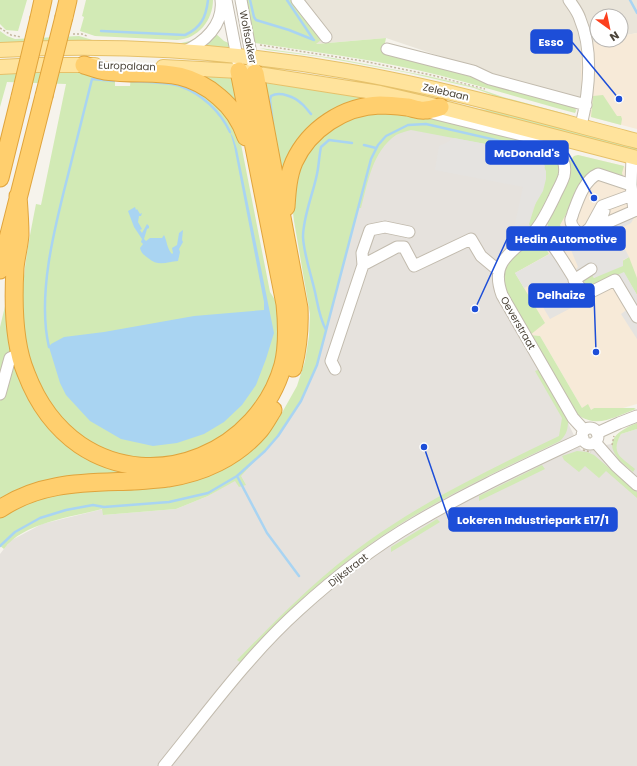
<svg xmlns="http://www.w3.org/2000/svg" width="637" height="766" viewBox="0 0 637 766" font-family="Poppins,sans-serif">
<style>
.residential{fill:#eae5da}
.commercial{fill:#f7ead8}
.industrial{fill:#e6e2dd}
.green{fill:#d2eab5}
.parking{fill:#e5e3e0}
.water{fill:#a9d4f2}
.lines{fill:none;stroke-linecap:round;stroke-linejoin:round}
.stream{stroke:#a9d4f2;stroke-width:2.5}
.minor-casing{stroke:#c2bbae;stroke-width:13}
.major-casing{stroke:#e6c16a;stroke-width:16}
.highway-casing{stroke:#e0a43c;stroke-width:19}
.path{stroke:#c4b79f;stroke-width:1.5;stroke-dasharray:2 2;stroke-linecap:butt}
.minor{stroke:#fff;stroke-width:11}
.major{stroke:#ffe39c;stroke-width:14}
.highway{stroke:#ffcf6e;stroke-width:17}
.highway-bridge-casing{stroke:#e0a43c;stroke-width:19;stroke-linecap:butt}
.highway-bridge{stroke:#ffcf6e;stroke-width:17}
.labels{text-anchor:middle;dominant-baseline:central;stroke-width:4;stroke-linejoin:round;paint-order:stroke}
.street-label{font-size:10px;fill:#4b4439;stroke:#fff}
.leader{fill:none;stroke:#1d4ed8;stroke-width:1.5}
.callout-dot{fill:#1d4ed8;stroke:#fff;stroke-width:1.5}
.callout{fill:#1d4ed8;stroke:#1d4ed8;stroke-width:1.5}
.callout-label{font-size:11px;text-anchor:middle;font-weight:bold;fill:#fff}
</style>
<rect width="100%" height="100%" fill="#f6f3ec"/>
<path class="residential" d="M291 0H637V33L621 36V16H597V40H605L581 46V99L490 73 386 38 315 44 320 40Z"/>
<path class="commercial" d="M637 33V129L591 117 581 99V45L605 40H621V36Z
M578 155 624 166 637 179V404L623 408H594L591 410 582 408 540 336 530 335 504 270 570 161 574 156Z"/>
<path class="industrial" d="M408 125 544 153 568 170 494 284 495 293 566 414 569 425 581 450 616 443 621 434 637 429V766H0V554L10 541 42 524 103 509V515L176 509 208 496 235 480 265 451 278 436 301 401 317 365 366 178 378 145Z"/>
<path class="green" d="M0 0H27L18 31 6 30 0 24Z
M86 0H213C213 20 198 39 177 40L95 36 80 31 84 17 82 16Z
M244 0H291L321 40 316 44 386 38 383 52 575 106 576 111 575 113C522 99 470 82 417 70 363 58 309 51 255 43L254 42Z
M0 31 7 36 15 39 79 36 96 41 177 44 190 41 205 33 186 45 0 46Z
M215 33 224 41 231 44V49L201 48Z
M260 48 333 58 428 76 474 87 503 97 570 115 569 116 503 99 474 88 409 73 322 57 267 50Z
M264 68 351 81 426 96 478 109 505 112 637 146V153Z
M72 70 115 76V86H130L131 76 168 77 201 91 224 111 240 139 270 292C273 297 277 302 279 308 284 319 279 343 277 355 270 392 246 425 214 443 206 448 196 449 188 452 182 454 175 457 168 459 142 463 109 454 87 441 76 436 66 424 59 414 50 404 40 393 35 380 13 319 24 265 36 204L41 205 66 84 7 82 0 107V73Z
M196 75 238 78 245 124Z
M264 82 382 100 349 106 284 180Z
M603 95 617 116H621L622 119 621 125 591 117 593 96Z
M369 112 421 114 545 146C549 150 553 153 556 157 569 176 541 212 531 228L529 224 536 202 545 166 541 161 548 156 411 130C406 131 400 133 396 135 372 152 368 182 361 208H358L317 365 301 401 278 436 265 451 251 465 241 476 246 485 239 487 235 481 208 496 176 509 103 515 102 509C72 517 22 523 4 549L0 546V518L11 509 42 496 99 489H146L179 484 258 444 279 418 297 386 305 361 309 336 310 314 294 221 292 205 299 169 309 152 323 135 336 125Z
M578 155 624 166 622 173 623 176V178L600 173 570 207 560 225 564 233 563 237 560 240C551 238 548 230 547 221L568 163 574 156Z
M538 239 541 240 549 254 515 273 545 323 530 335 540 336 582 408 588 404 591 410 594 408H634L636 409C615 416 599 429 578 415L508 298C506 293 503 286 503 280 503 264 522 244 538 239Z
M629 257 637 278V295L624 273 586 289 584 281 591 273 594 278Z
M8 294 26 385 106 463 214 457 291 359 213 461 0 504V327Z
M540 369 568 420C568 429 567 434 560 441 514 463 467 485 422 511 354 550 292 603 240 662L237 660C278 618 319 576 367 542 427 499 493 468 559 436L562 418 535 371Z
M637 423V429L621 434C610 454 621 457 635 469L633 472C628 467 621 463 617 457 603 439 622 429 637 423Z
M577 451 587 452 594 455 637 492V498L606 471 599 478 585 466 579 472 564 460 562 456Z
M542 465 545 469 479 501V496Z
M437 519 440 522 391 552V547Z"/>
<path class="parking" d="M454 138 549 156 541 161 546 171V179L543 191 533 208 529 224 522 223 514 228 523 187 435 170 439 146 446 143Z
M635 216 631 223 616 231 629 257 623 260V266L594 278 591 273 584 281 576 269 578 267 569 245 590 233 597 230 604 221Z
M559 249 586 289 624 272 637 295V339L621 314 628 309 613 286 550 319 530 285 524 288 515 273Z"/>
<path class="water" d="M230 132 233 137 237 149 274 333 266 359 256 385 242 405 224 422 204 434 177 443 153 446 121 439 90 421 66 395 60 383 49 347 51 344 64 337 104 332 194 316 264 310V302L234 146Z
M135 207 136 210 137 209 140 214 142 213 141 216H139L138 222 142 229 140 230 142 233 147 224 149 226V228L147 229 144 239 146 241 150 238H162L164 235C167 241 167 249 172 254L173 253 172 248 177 245 179 233 183 230 182 240 183 242 179 249 180 252 178 261C167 262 158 267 148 258 144 255 141 253 140 248L143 244 141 242 142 239 134 227 128 211Z"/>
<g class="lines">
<path class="stream" d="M250 0 254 17 256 20 289 30 314 40
M287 0 313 39
M630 0 637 13
M101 31 185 35C201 28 206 17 208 0
M130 81C143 82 170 82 180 86 202 94 220 111 230 132
M273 125 270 100 271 96C280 91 295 97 302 104 305 106 308 111 311 114
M364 145 376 148
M326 330C319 317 318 305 315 292 311 274 304 255 303 237 303 217 313 194 317 174 319 165 319 156 321 147L329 140 352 143
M49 347C37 296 54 230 67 179 75 146 84 112 92 79L114 81
M237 476 267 533 299 576
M0 546 15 532 40 518 66 510 93 505 104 507 169 502 208 493 237 476 265 451 278 436 301 401 317 365 366 178 371 159 378 145 386 136 408 125 426 124 518 145"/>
<defs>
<path id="minor" d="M226 0 238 62
M241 0 253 65
M297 0 326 37
M569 0C573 6 578 12 580 19 594 52 589 92 581 126
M387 49 473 71 490 79 586 105
M183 52C204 43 224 25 221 0
M428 112 538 139C554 145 568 157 564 176 562 183 557 191 554 198 549 208 544 219 537 228 528 240 510 249 502 263 496 273 498 284 502 295L573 418 584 430
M631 185 598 174C584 180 578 200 573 213 573 214 571 219 571 219 570 224 575 230 578 233L583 234 590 228 602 206 632 195
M604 211 601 219 602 225 634 211 631 185 632 157
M537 228C558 247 569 273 585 295L615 280 637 317
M363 265 362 253 370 230 385 227 409 232
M574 280 591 269
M335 369 331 361 363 265 397 247H404L414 266 471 239 481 256 499 271
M0 394 10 358 19 354
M582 436a8 8 0 1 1 16 0a8 8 0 1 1-16 0Z
M597 433 619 423 637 416
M595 442 616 466 637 485
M164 766C207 713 248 656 299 610 334 578 374 547 415 523 469 491 526 465 583 438"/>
<path id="major" d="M0 50C115 44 233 51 346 71 444 88 541 116 637 141
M0 67 37 65H95
M163 67 239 71 380 93 440 107 637 158"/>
<path id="highway" d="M64 17 68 0
M39 18 43 0
M84 65C91 67 98 70 105 71 149 77 181 64 219 97 231 107 241 122 246 137
M255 73 299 308C300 329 298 348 293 368
M0 178 20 97
M18 196C19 209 20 223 20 235 19 247 16 257 15 268 13 302 13 342 26 373 37 402 54 427 80 445 156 496 259 451 283 365 288 345 287 324 285 304L239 71
M286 207C287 192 288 176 294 162 309 129 344 106 380 105 389 105 398 106 407 107 413 108 420 111 425 110 430 110 436 108 440 107
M0 270 44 96
M0 509C41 481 87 483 134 481 145 480 157 480 168 478 202 473 236 458 260 430 265 424 269 416 273 410"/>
</defs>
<use href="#minor" class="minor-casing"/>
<use href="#major" class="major-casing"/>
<use href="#highway" class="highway-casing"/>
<path class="path" d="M0 28 11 35 21 37
M73 34H82L87 36
M260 45 363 61 431 75 485 89
M612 445 614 436
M583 450 591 452"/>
<use href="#minor" class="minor"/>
<use href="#major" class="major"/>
<use href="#highway" class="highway"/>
<defs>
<path id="highway-bridge" d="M44 96 64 17
M20 97 39 18"/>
</defs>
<use href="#highway-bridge" class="highway-bridge-casing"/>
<use href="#highway-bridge" class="highway-bridge"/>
</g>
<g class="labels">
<g class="street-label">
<text transform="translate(248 37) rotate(79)">Wolfsakker</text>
<text transform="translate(127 66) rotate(2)">Europalaan</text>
<text transform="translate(446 92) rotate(13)">Zelebaan</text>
<text transform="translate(518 323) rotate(60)">Oeverstraat</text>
<text transform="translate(348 570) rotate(-38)">Dijkstraat</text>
</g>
</g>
<path class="leader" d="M619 99L572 42M594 198L568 153M475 309L507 239M596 352L594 295M424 447L449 520"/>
<g class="callout-dot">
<circle cx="619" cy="99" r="4"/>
<circle cx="594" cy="198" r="4"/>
<circle cx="475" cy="309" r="4"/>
<circle cx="596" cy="352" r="4"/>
<circle cx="424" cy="447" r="4"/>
</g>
<g class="callout">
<rect x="531" y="30" width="41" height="23" rx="4"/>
<rect x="486" y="141" width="82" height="23" rx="4"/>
<rect x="507" y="227" width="118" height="23" rx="4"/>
<rect x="529" y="284" width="65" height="23" rx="4"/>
<rect x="449" y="508" width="168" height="23" rx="4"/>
</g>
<g class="callout-label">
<text x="551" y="46">Esso</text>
<text x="527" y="157">McDonald's</text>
<text x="566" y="243">Hedin Automotive</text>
<text x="561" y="299">Delhaize</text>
<text x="533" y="524">Lokeren Industriepark E17/1</text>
</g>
<g transform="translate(609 28) rotate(147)"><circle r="19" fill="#ffffff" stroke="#b7b4b0"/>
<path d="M0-3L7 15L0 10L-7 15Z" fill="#fc3f1d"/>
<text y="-6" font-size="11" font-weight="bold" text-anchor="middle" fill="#4b4439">N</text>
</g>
</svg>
